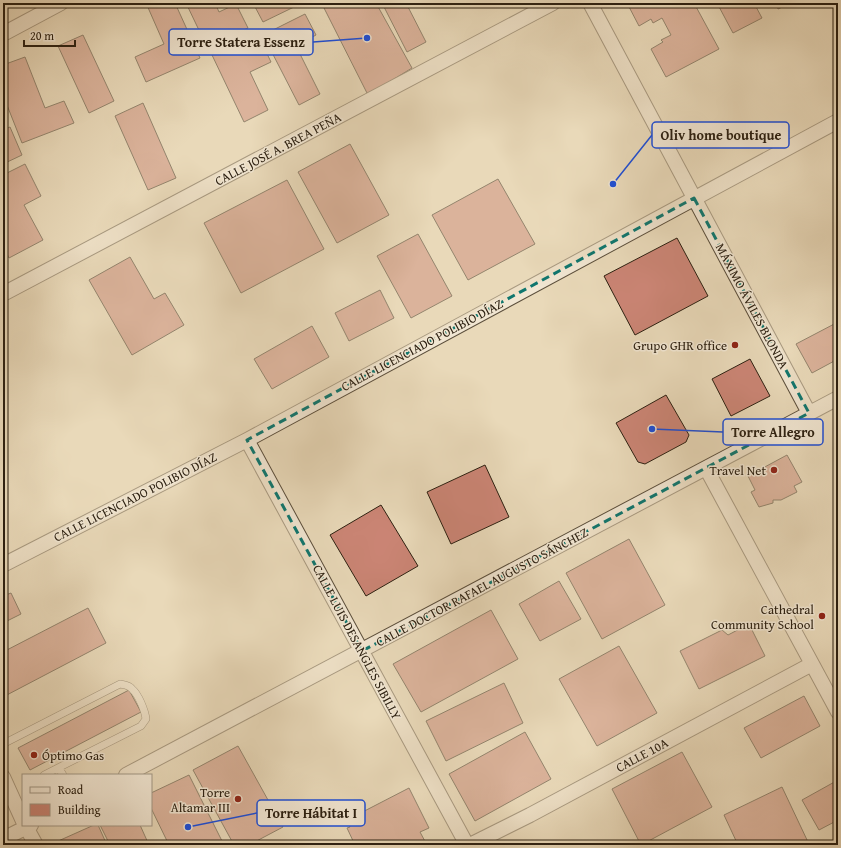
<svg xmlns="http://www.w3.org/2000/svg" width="841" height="848" viewBox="0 0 841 848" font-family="'Gentium Book Plus',serif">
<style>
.building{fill:#cb8575;stroke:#2c2011}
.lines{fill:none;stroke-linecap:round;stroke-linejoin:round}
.lane-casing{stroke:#5b4e3b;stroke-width:8}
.street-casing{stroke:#5b4e3b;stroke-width:16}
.lane{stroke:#f1e6d2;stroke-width:7}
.street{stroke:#f1e6d2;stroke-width:14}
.marked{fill:none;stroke:#0f766e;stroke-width:3;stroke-dasharray:8 5;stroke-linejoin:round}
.poi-dot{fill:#8f2418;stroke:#f1e6d2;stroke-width:1.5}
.labels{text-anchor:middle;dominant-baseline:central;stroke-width:3;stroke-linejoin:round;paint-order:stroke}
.street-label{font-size:13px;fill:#2c2011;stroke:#f1e6d2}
.poi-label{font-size:13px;fill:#2c2011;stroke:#f1e6d2;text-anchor:end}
.leader{fill:none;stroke:#1d4ed8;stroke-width:1.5}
.callout-dot{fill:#1d4ed8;stroke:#f1e6d2;stroke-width:1.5}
.callout{fill:#f1e6d2;stroke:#1d4ed8;stroke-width:1.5}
.callout-label{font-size:14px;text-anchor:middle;font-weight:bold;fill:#2c2011}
</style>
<rect width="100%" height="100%" fill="#e9d9b9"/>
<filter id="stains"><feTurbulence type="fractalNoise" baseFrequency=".005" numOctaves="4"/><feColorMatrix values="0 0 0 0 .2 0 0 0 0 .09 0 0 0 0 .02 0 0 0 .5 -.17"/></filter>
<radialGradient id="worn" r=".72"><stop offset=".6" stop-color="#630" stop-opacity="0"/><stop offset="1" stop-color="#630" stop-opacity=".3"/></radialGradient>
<path class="building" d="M146 3H175L200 58 146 82 135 57 164 44Z
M186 3H215L219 12 236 4 248 28 207 47Z
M253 3H292L294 7 263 22Z
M333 3H376L412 68 368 95 324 8Z
M382 3H406L426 42 407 52Z
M627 3H694L719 49 666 77 651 49 663 42 661 40 671 35 662 18 653 23 651 19 639 26Z
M717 3H754L762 18 733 33Z
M776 3H791L778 9Z
M305 14 316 35 296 46 320 94 299 105 263 35Z
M257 33 271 62 250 72 268 110 244 122 212 55Z
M83 35 114 101 89 113 58 46Z
M25 57 45 108 64 101 74 123 22 143 3 95V65Z
M143 103 176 178 148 190 115 116Z
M10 127 22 155 3 164V130Z
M350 144 389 215 337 243 298 172Z
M25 164 41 196 24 205 43 240 9 258 3 246V175Z
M498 179 535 244 468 280 432 215Z
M287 180 324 249 241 293 204 223Z
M418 234 452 296 411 318 377 256Z
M677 238 708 296 635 335 604 276Z
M130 257 154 299 165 293 184 325 132 355 89 280Z
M380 290 394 318 349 341 335 313Z
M838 322V359L812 373 796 344Z
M312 326 329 357 272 389 254 359Z
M750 359 770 396 731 416 712 379Z
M666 395 689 435 686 442 645 464 638 462 616 423Z
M787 455 802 482 794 486 797 492 781 500H773V503L759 507 751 492 755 490 748 476Z
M485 465 509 517 451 544 427 492Z
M381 505 418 566 366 596 330 535Z
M629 539 665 605 602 639 566 573Z
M559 581 581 619 540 641 519 604Z
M11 593 21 614 3 623V596Z
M88 608 106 643 3 697V652Z
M491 610 518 659 421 712 393 664Z
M749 624 765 656 699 689 680 651 722 630 728 635Z
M619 646 657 713 597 746 559 679Z
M504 683 523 723 446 761 426 721Z
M129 690 141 712 30 770 18 748Z
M804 696 820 726 761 758 744 728Z
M525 732 551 779 475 821 449 774Z
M238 746 283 827 249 845H234L193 770Z
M682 752 712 807 641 845 612 789Z
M189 775 224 845H169L151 808V793Z
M838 780V820L819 830 802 800Z
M782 787 808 842 801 845H738L724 815Z
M409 788 429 828 420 832 427 845H355L347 828 350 827 347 820Z
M94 825H98L107 845H57L56 842Z
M100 825H140L149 845H110Z"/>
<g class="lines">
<defs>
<path id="lane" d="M3 744 120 684C124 685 129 685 132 689 139 695 145 711 146 719L141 726 44 775
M59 768 63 775"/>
<path id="street" d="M590 3 809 413
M3 34 61 3
M3 294 553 3
M247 440 467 845
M706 468 838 712
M3 565 247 440 838 121
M126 775 838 398
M3 777 23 821
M25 825 36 845
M3 839 31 825
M470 845 530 815 812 664"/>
</defs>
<use href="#lane" class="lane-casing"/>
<use href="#street" class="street-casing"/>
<use href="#lane" class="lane"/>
<use href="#street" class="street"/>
</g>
<path d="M0 0H841V848H0ZM694 198 809 413 362 651 247 440Z" fill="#e9d9b9" fill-opacity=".55" fill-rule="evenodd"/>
<path class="marked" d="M694 198 809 413 362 651 247 440Z"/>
<g class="poi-dot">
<circle cx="735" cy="345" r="4"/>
<circle cx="774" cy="470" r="4"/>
<circle cx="822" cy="616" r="4"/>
<circle cx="34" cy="755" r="4"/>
<circle cx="238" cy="799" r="4"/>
</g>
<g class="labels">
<g class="street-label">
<text transform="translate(278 149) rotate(-28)">CALLE JOSÉ A. BREA PEÑA</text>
<text transform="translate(752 306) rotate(62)">MÁXIMO ÁVILES BLONDA</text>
<text transform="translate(422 345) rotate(-28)">CALLE LICENCIADO POLIBIO DÍAZ</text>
<text transform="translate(135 497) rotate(-27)">CALLE LICENCIADO POLIBIO DÍAZ</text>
<text transform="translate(482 587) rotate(-28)">CALLE DOCTOR RAFAEL AUGUSTO SÁNCHEZ</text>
<text transform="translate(357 642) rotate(62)">CALLE LUIS DESANGLES SIBILLY</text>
<text transform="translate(642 755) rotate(-28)">CALLE 10A</text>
</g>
<g class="poi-label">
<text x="727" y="345">Grupo GHR office</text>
<text x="766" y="470">Travel Net</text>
<text x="814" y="609">Cathedral<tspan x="814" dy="15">Community School</tspan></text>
<text x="42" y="755" text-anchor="start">Óptimo Gas</text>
<text x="230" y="792">Torre<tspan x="230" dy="15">Altamar III</tspan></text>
</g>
</g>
<path class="leader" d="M367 38L313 42M613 184L652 135M652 429L723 432M188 827L257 813"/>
<g class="callout-dot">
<circle cx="367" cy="38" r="4"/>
<circle cx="613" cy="184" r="4"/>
<circle cx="652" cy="429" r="4"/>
<circle cx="188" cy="827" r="4"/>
</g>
<g class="callout">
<rect x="169" y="29" width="144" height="26" rx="4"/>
<rect x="652" y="122" width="137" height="26" rx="4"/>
<rect x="723" y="419" width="100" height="26" rx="4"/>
<rect x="257" y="800" width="108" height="26" rx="4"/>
</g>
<g class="callout-label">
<text x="241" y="47">Torre Statera Essenz</text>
<text x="721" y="140">Oliv home boutique</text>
<text x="773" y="437">Torre Allegro</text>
<text x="311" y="818">Torre Hábitat I</text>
</g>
<rect width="841" height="848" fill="none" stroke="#e9d9b9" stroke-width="16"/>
<rect x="4" y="4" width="833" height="840" fill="none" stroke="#2c2011" stroke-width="2"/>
<rect x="8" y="8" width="825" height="832" fill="none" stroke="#2c2011"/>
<rect x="22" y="774" width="130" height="52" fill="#f1e6d2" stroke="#a29785"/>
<rect x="30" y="787" width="20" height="6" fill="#f1e6d2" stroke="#a29785"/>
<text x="58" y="794" font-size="12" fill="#2c2011">Road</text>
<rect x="30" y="804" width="20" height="12" fill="#cb8575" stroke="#a29785"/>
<text x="58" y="814" font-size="12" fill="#2c2011">Building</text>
<path d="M24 40v6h51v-6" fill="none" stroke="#2c2011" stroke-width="2"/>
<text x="30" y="40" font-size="12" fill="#2c2011" stroke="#f1e6d2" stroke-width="3" paint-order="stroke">20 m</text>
<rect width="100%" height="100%" filter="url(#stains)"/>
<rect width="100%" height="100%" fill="url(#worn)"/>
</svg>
